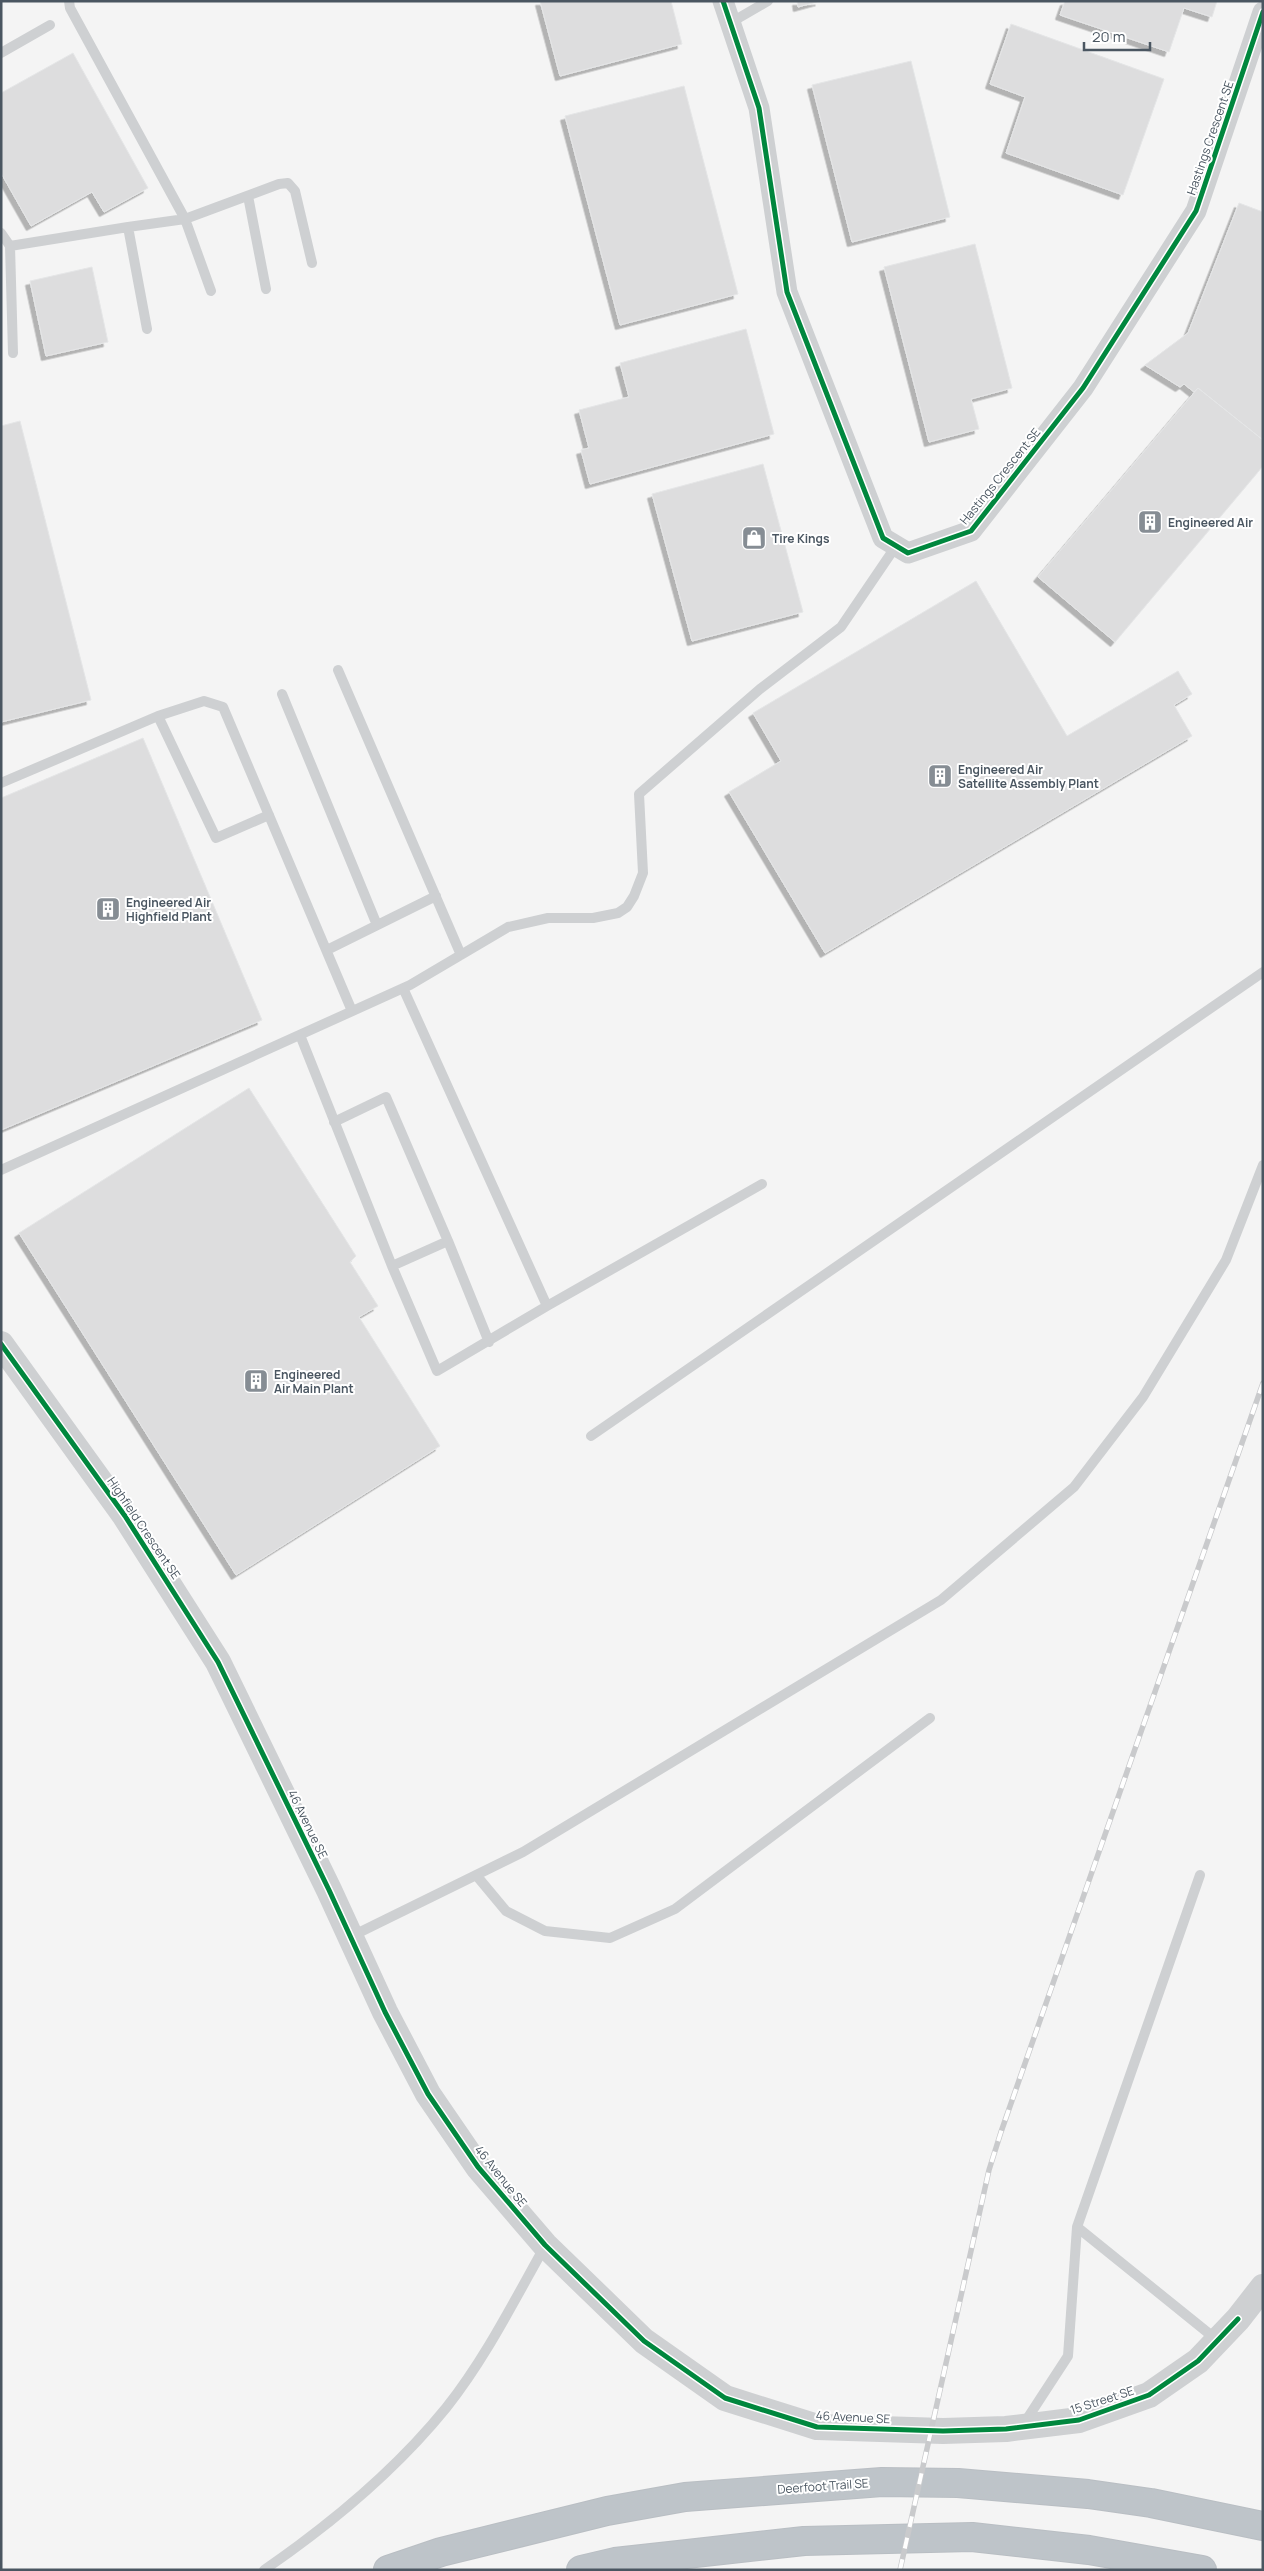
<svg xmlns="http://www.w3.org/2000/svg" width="1264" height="2571" viewBox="0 0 1264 2571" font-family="Manrope,sans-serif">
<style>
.building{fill:#ddddde;stroke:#e5e6e7;filter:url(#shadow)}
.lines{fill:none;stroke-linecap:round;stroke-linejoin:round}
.motorway-casing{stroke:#b9bec3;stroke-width:30}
.service{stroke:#ced0d2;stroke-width:10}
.minor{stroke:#ced0d2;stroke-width:21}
.tertiary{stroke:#ced0d2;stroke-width:26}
.motorway{stroke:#bec4c9;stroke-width:28}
.rail-casing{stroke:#c9cacc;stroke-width:5.5}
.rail{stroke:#fff;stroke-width:4;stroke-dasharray:11;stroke-linecap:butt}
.cycleway-casing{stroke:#fff;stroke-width:8}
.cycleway{stroke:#00873e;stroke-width:5}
.labels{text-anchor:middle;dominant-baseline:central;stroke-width:4;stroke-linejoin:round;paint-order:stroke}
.street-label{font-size:12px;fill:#4a5661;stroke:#fff}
.poi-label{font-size:12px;font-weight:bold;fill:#4a5661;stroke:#fff;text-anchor:start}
</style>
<defs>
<filter id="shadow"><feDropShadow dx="-4.5" dy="4.5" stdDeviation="0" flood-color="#0004"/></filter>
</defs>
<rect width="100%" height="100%" fill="#f4f4f4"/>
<path class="building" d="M540 1H671L682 44 560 76Z
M797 1H820L798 7Z
M1065 1H1217L1212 17 1184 8 1169 52 1060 15Z
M1011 24 1164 79 1123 195 1006 153 1025 97 990 84Z
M73 53 148 188 104 212 92 192 31 226 1 173V93Z
M911 61 950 217 852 242 812 85Z
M684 86 738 294 620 325 565 116Z
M1239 203 1263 212V440L1198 388 1194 392 1184 384 1180 387 1145 365 1188 333Z
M975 244 1012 388 971 399 979 429 929 442 884 267Z
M92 267 108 342 46 356 30 281Z
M746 329 774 434 590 484 581 450 589 448 579 410 629 397 620 363Z
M1198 388 1263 440V466L1115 642 1038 577Z
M20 421 91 700 1 722V426Z
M763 464 803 612 692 641 652 494Z
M976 581 1067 736 1178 671 1192 694 1174 705 1192 736 825 953 729 792 781 761 753 713Z
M143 738 262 1020 1 1130V798Z
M249 1088 356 1256 350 1262 378 1306 359 1317 440 1446 236 1575 19 1233Z"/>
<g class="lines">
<defs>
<path id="motorway" d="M388 2570 441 2552 607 2511 685 2497 882 2482 958 2483 1088 2494 1151 2503 1263 2526
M581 2570 615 2562 804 2541 972 2537 1089 2550 1202 2570"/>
</defs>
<use href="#motorway" class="motorway-casing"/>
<path class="service" d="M69 1 70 8 185 219 279 184 288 183 295 191 312 263
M730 23 768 1
M1 53 50 25
M248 196 266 289
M128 227 185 219 211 291
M1 233 10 246 13 353
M10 246 128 227 147 329
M338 670 461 955
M282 694 377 925
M158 716 216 838 269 815
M1 783 158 716 204 701 223 707 352 1011
M327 950 436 896
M300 1035 392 1266 437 1371 547 1306 403 988
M334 1122 386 1097 448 1241 392 1266
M1 1170 410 985 508 927 548 918H593L618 913 627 907 634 896 643 873 639 794 760 689 841 627 896 546
M448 1241 489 1342
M547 1306 762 1184
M591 1436 1263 972
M476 1875 506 1911 545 1931 610 1938 675 1909 930 1718
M352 1936 523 1852 941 1600 1074 1487 1143 1397 1226 1260 1263 1165
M1077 2227 1217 2340
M1025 2422 1068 2356 1077 2227 1200 1875
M264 2570C331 2524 394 2472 446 2408 485 2359 514 2301 545 2246"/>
<path class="minor" d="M723 1 759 108 787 292 883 538 908 553 971 531 1083 388 1196 211 1263 12"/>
<path class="tertiary" d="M1 1344 125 1516 218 1662 329 1890 385 2012 428 2094 478 2167 545 2245 644 2341 725 2398 817 2427 943 2431 1006 2429 1079 2420 1149 2395 1198 2361 1238 2319 1263 2287"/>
<use href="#motorway" class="motorway"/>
<defs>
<path id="rail" d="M900 2570 989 2170 1001 2132 1263 1383"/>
</defs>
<use href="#rail" class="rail-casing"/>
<use href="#rail" class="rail"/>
<defs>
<path id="cycleway" d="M723 1 759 108 787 292 883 538 908 553 971 531 1083 388 1196 211 1263 12
M1 1344 125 1516 218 1662 329 1890 385 2012 428 2094 478 2167 545 2245 644 2341 725 2398 817 2427 943 2431 1006 2429 1079 2420 1149 2395 1198 2361 1238 2319"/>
</defs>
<use href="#cycleway" class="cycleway-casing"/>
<use href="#cycleway" class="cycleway"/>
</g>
<defs>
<symbol id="building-square" viewBox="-11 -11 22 22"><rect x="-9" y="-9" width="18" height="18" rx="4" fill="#868d94" stroke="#fff"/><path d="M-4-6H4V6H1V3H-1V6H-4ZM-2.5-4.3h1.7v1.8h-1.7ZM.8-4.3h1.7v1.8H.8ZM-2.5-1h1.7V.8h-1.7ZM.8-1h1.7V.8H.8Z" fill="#fff"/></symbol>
<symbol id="shop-square" viewBox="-11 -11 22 22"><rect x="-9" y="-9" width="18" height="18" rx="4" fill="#868d94" stroke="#fff"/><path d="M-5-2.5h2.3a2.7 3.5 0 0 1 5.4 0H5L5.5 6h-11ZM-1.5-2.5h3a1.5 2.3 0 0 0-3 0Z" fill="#fff"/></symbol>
</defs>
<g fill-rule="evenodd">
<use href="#building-square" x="1136" y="508" width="28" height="28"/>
<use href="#shop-square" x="740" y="524" width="28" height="28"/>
<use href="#building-square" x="926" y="762" width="28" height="28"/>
<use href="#building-square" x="94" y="895" width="28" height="28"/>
<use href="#building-square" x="242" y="1367" width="28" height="28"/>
</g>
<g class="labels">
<g class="street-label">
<text transform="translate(1210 138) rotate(-71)">Hastings Crescent SE</text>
<text transform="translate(1000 476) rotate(-51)">Hastings Crescent SE</text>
<text transform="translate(144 1528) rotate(56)">Highfield Crescent SE</text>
<text transform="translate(308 1824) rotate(64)">46 Avenue SE</text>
<text transform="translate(501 2176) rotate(51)">46 Avenue SE</text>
<text transform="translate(1102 2400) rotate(-18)">15 Street SE</text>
<text transform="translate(853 2417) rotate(3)">46 Avenue SE</text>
<text transform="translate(823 2486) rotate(-4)">Deerfoot Trail SE</text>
</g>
<g class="poi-label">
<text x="1168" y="522">Engineered Air</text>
<text x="772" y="538">Tire Kings</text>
<text x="958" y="769">Engineered Air<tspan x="958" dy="14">Satellite Assembly Plant</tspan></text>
<text x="126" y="902">Engineered Air<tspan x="126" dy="14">Highfield Plant</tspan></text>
<text x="274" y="1374">Engineered<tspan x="274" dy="14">Air Main Plant</tspan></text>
</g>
</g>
<rect width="1264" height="2571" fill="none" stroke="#4a5661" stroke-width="5"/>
<path d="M1084 42v8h66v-8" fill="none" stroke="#4a5661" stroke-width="2.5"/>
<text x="1092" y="42" font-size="15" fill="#4a5661" stroke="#ffffff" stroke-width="4" paint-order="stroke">20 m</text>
</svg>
